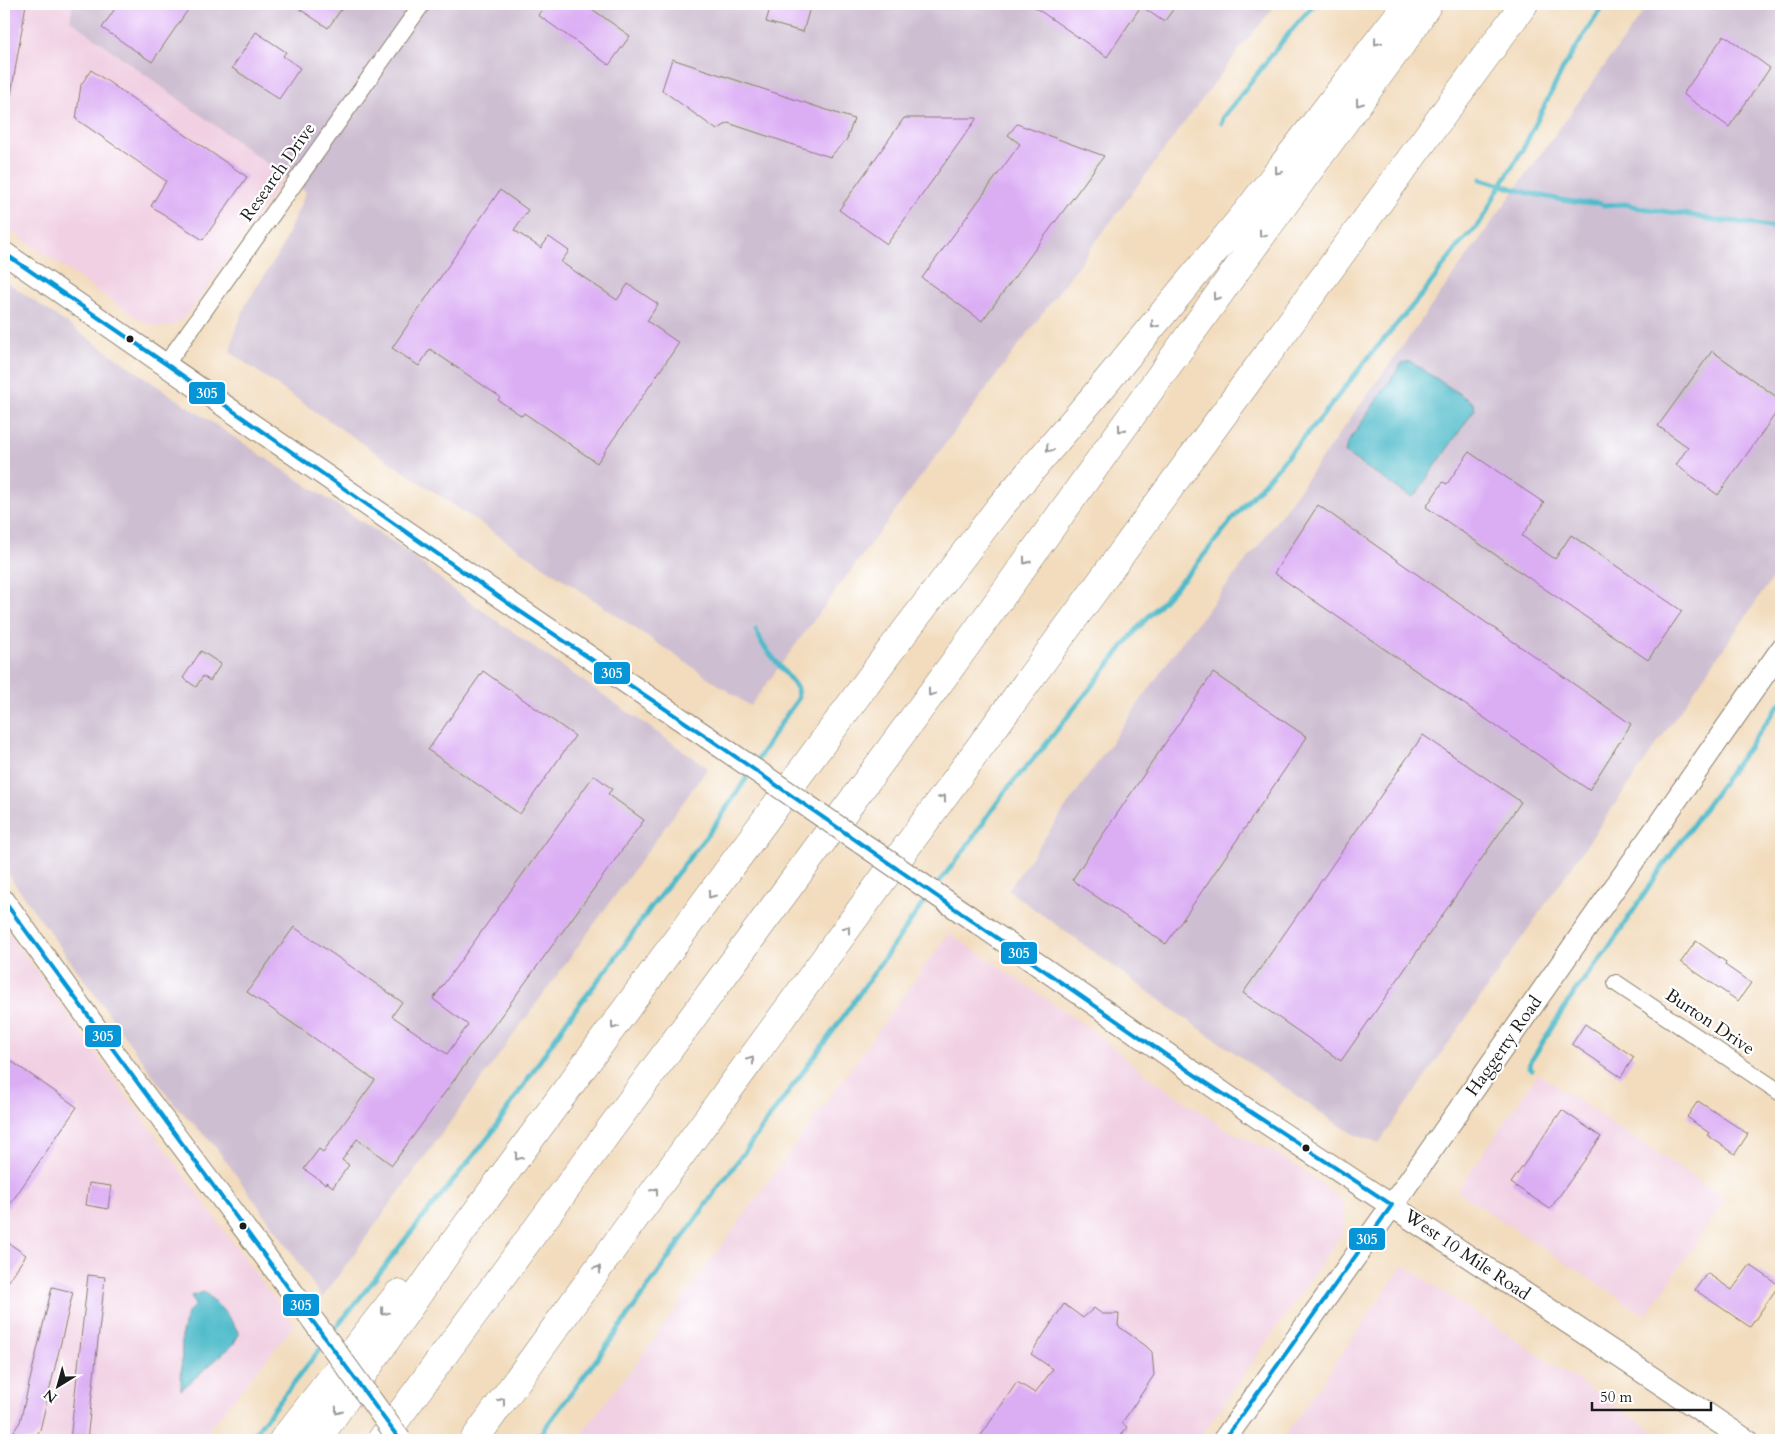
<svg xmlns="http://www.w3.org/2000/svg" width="1785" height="1444" viewBox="0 0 1785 1444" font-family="Cardo,serif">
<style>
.built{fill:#f1d0e3}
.industrial{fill:#cebed1}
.water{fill:#50bbcb;stroke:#366c74}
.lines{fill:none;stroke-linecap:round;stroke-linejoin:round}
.stream{stroke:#50bbcb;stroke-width:5}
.building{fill:#dbaef4}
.street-casing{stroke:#877c6c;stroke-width:18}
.secondary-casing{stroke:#877c6c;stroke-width:24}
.highway-casing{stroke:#877c6c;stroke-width:29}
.street{stroke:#fff;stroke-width:16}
.secondary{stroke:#fff;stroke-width:22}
.highway{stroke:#fff;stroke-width:28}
.secondary-bridge-casing{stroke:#877c6c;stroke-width:24;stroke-linecap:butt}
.secondary-bridge{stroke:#fff;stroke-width:22}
.bus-1-casing{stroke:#fff;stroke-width:8}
.bus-1{stroke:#0696d7;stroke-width:4}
.oneway{stroke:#999}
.bus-dot{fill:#1c1c1c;stroke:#fff;stroke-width:2}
.labels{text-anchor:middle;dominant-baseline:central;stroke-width:4.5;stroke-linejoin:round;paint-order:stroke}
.street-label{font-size:18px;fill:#1c1c1c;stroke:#fff}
.line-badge{stroke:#fff;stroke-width:2}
.badge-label{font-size:14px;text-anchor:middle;font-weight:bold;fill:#fff}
</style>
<rect width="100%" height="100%" fill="#fff"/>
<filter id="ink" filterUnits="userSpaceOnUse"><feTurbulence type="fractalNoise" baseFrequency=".02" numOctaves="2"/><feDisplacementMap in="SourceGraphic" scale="10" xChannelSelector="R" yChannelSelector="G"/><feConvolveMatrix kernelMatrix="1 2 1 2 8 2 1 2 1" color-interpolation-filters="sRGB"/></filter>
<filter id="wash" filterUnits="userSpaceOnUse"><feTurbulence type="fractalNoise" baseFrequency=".0096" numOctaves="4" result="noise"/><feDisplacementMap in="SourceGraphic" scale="20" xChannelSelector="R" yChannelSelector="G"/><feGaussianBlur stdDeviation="1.12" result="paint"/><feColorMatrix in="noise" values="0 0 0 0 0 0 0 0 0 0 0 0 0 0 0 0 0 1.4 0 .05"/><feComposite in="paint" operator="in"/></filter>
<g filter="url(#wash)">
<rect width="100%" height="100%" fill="#f2dcbd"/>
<path class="built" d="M4 4H73L70 20 285 177 193 308 182 320 173 325 161 327 151 325 137 318 4 226Z
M4 927 266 1288 295 1324 200 1440H4Z
M949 933 1093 1031 1149 1077 1229 1131 1278 1154 1321 1183 1338 1197 1343 1205 1345 1219 1344 1227 1340 1237 1198 1440H576L641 1357Z
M1538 1074 1726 1199 1646 1316 1457 1191Z
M1403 1265 1667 1440H1282Z"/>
<path class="industrial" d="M73 4H1277L1241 47 750 706 282 389 230 352 235 331 246 304 280 251 306 192 70 20Z
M1649 4H1781V566L1379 1143 1355 1135 1324 1115 1183 1017 1008 890 1181 643 1262 541Z
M4 280 163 390 385 537 415 558 457 593 708 768 322 1298 290 1250 226 1161 214 1145 173 1103 4 869Z"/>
<path class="water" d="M1410 361 1473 403 1475 409 1416 494 1411 497 1345 453 1347 444 1402 363Z
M204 1292C218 1304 231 1317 239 1334L233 1345 181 1390 182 1333 187 1313 195 1305 191 1296Z"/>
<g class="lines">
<path class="stream" d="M1222 123 1223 117C1255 80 1280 39 1315 4
M1481 179 1528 193 1562 200 1581 203H1598L1604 205 1625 204 1641 208 1691 215 1715 221H1732L1781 229
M755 764C769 742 782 720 798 699L797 688 763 645 756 630
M936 886 965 849 1006 790 1042 749 1137 629 1196 565 1235 516 1320 419 1372 353 1425 291 1461 242 1475 229 1485 215 1496 193 1523 149 1564 67 1604 4
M1532 1070 1530 1068 1531 1061 1575 991 1605 953 1663 866 1781 702
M330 1335 382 1270 403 1242 491 1134 568 1019 611 964 651 907 715 825 750 773
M249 1440 324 1344
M536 1440 608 1344 710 1199 833 1031 929 895"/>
</g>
<g id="blocks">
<path class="building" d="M4 4H26L11 95 4 94Z
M118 4H192L152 62 102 28Z
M292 4H345L328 28Z
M546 4H585L630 36 609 65 538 15Z
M771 4H811L803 32 766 22Z
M1030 4H1177L1164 22 1141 6 1107 57Z
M256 32 286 52 283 56 300 68 279 99 232 68Z
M1724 35 1770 68 1729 127 1683 94Z
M672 59 854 119 847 139 830 157 728 123 717 130 662 90Z
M91 70 247 177 203 240 151 206 166 181 76 119 81 85Z
M904 118H977L887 244 839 210Z
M1017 124 1104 156 982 321 922 278 1020 144 1008 135Z
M500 190 528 210 514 230 541 248 549 237 569 251 561 262 617 300 628 284 658 304 647 321 679 343 597 463 524 413 522 416 498 400 500 397 430 349 419 366 392 348Z
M1712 351 1781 400V406L1718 495 1676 465 1688 447 1658 426Z
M1469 452 1544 503 1522 536 1555 559 1571 535 1682 611 1648 660 1426 507 1443 482 1447 484Z
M1318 505 1631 724 1589 790 1274 573Z
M201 651 221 664 210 681 203 676 196 687 183 678Z
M483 671 575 736 520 814 428 750Z
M1213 673 1307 737 1166 944 1072 880Z
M1423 735 1521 802 1341 1061 1243 993Z
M594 775 612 789 608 794 644 820 392 1165 357 1139 342 1160 349 1165 333 1187 326 1182 325 1184 304 1169 319 1149 323 1152 375 1080 247 992 294 927 402 1002 392 1016 447 1054 468 1025 433 999Z
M1696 941 1726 962 1725 965 1751 983 1738 1001 1681 962Z
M1585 1024 1634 1057 1621 1077 1572 1044Z
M4 1056 77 1107 4 1213Z
M1698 1101 1748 1134 1735 1154 1707 1135 1709 1133 1687 1117Z
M1562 1110 1601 1137 1550 1209 1511 1183Z
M89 1183 111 1186 108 1209 86 1205Z
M4 1240 26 1255 4 1288Z
M1750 1265 1779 1285 1750 1327 1695 1290 1707 1273 1732 1290Z
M88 1275 105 1277 87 1440H70Z
M52 1287 73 1292 40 1430 33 1440H8L20 1422Z
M1064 1304 1083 1318 1094 1308 1102 1314H1119L1118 1326 1146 1346 1152 1352 1154 1375 1122 1423 1127 1427 1118 1440H978L1017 1382 1035 1393 1053 1369 1031 1354Z"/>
</g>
</g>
<g filter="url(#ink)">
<use href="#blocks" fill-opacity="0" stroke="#877c6c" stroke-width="1"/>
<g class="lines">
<defs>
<path id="street" d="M166 364 422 4
M1616 983 1781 1093"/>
<path id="secondary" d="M4 253C238 415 471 578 707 737
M4 901 125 1069 304 1308
M978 923 1256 1116 1746 1440
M1224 1440 1403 1190 1781 650"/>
<path id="highway" d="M283 1440 398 1294
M317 1440 455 1241 887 655 999 508 1092 399 1246 213 1407 4
M381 1440 953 664 1245 258 1408 35 1428 4
M474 1440 626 1230 1524 4"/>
</defs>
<use href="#street" class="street-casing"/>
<use href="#secondary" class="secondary-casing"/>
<use href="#highway" class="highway-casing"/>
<use href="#street" class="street"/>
<use href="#secondary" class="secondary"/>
<use href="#highway" class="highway"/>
<defs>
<path id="secondary-bridge" d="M707 737 978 923
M304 1308 400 1440"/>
</defs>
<use href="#secondary-bridge" class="secondary-bridge-casing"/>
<use href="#secondary-bridge" class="secondary-bridge"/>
<defs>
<path id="bus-1" d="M4 253 166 364 512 606 707 737 1205 1082 1392 1205 1224 1440
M4 901 400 1440"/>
</defs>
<use href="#bus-1" class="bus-1-casing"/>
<use href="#bus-1" class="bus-1"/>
</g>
<defs><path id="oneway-chevron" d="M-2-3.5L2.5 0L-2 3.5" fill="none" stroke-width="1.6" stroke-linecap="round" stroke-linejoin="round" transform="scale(1.25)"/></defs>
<g class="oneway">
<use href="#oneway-chevron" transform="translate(1377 42) rotate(128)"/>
<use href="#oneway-chevron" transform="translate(1359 103) rotate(126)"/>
<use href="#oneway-chevron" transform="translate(1278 171) rotate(128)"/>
<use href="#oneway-chevron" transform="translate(1262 234) rotate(126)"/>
<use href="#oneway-chevron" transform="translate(1216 297) rotate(126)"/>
<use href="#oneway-chevron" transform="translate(1154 325) rotate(129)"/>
<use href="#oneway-chevron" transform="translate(1121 429) rotate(126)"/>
<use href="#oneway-chevron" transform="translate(1049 449) rotate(130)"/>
<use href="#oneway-chevron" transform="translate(1026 561) rotate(126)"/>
<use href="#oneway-chevron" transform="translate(931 693) rotate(126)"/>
<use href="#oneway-chevron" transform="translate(943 798) rotate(-54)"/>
<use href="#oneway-chevron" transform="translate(711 895) rotate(126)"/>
<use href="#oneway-chevron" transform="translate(847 929) rotate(-54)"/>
<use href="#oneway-chevron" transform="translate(614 1026) rotate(126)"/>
<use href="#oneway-chevron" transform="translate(751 1060) rotate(-54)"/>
<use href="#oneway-chevron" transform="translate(518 1157) rotate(127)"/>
<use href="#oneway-chevron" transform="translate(655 1191) rotate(-54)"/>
<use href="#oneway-chevron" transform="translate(598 1269) rotate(-54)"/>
<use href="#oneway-chevron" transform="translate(384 1312) rotate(128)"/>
<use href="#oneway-chevron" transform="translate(502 1401) rotate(-54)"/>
<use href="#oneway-chevron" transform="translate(338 1411) rotate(125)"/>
</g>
</g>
<g class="bus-dot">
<circle cx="130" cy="339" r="4.5"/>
<circle cx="1306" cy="1148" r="4.5"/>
<circle cx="243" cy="1226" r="4.5"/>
</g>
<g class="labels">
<g class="street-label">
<text transform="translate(278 172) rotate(-55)">Research Drive</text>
<text transform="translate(1710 1022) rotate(34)">Burton Drive</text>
<text transform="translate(1504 1046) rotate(-55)">Haggerty Road</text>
<text transform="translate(1467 1255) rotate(34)">West 10 Mile Road</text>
</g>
</g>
<g class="line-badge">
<rect x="188" y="381" width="38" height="24" rx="5" fill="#0696d7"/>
<rect x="593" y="661" width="38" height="24" rx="5" fill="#0696d7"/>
<rect x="1000" y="941" width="38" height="24" rx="5" fill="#0696d7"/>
<rect x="84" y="1024" width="38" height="24" rx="5" fill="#0696d7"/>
<rect x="1348" y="1227" width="38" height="24" rx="5" fill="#0696d7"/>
<rect x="282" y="1293" width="38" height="24" rx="5" fill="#0696d7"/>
</g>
<g class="badge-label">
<text x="207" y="398">305</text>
<text x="612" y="678">305</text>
<text x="1019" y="958">305</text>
<text x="103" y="1041">305</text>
<text x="1367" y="1244">305</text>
<text x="301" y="1310">305</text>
</g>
<rect width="1785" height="1444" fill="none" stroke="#fff" stroke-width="20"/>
<g transform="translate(58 1386) rotate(217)" stroke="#ffffff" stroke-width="4" paint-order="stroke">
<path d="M0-4L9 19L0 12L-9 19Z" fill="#1c1c1c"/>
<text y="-8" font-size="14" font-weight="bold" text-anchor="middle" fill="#1c1c1c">N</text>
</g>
<path d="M1592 1402v8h119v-8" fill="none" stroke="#1c1c1c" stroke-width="2.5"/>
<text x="1600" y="1402" font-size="15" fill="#1c1c1c" stroke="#ffffff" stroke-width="4" paint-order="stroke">50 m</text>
</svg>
